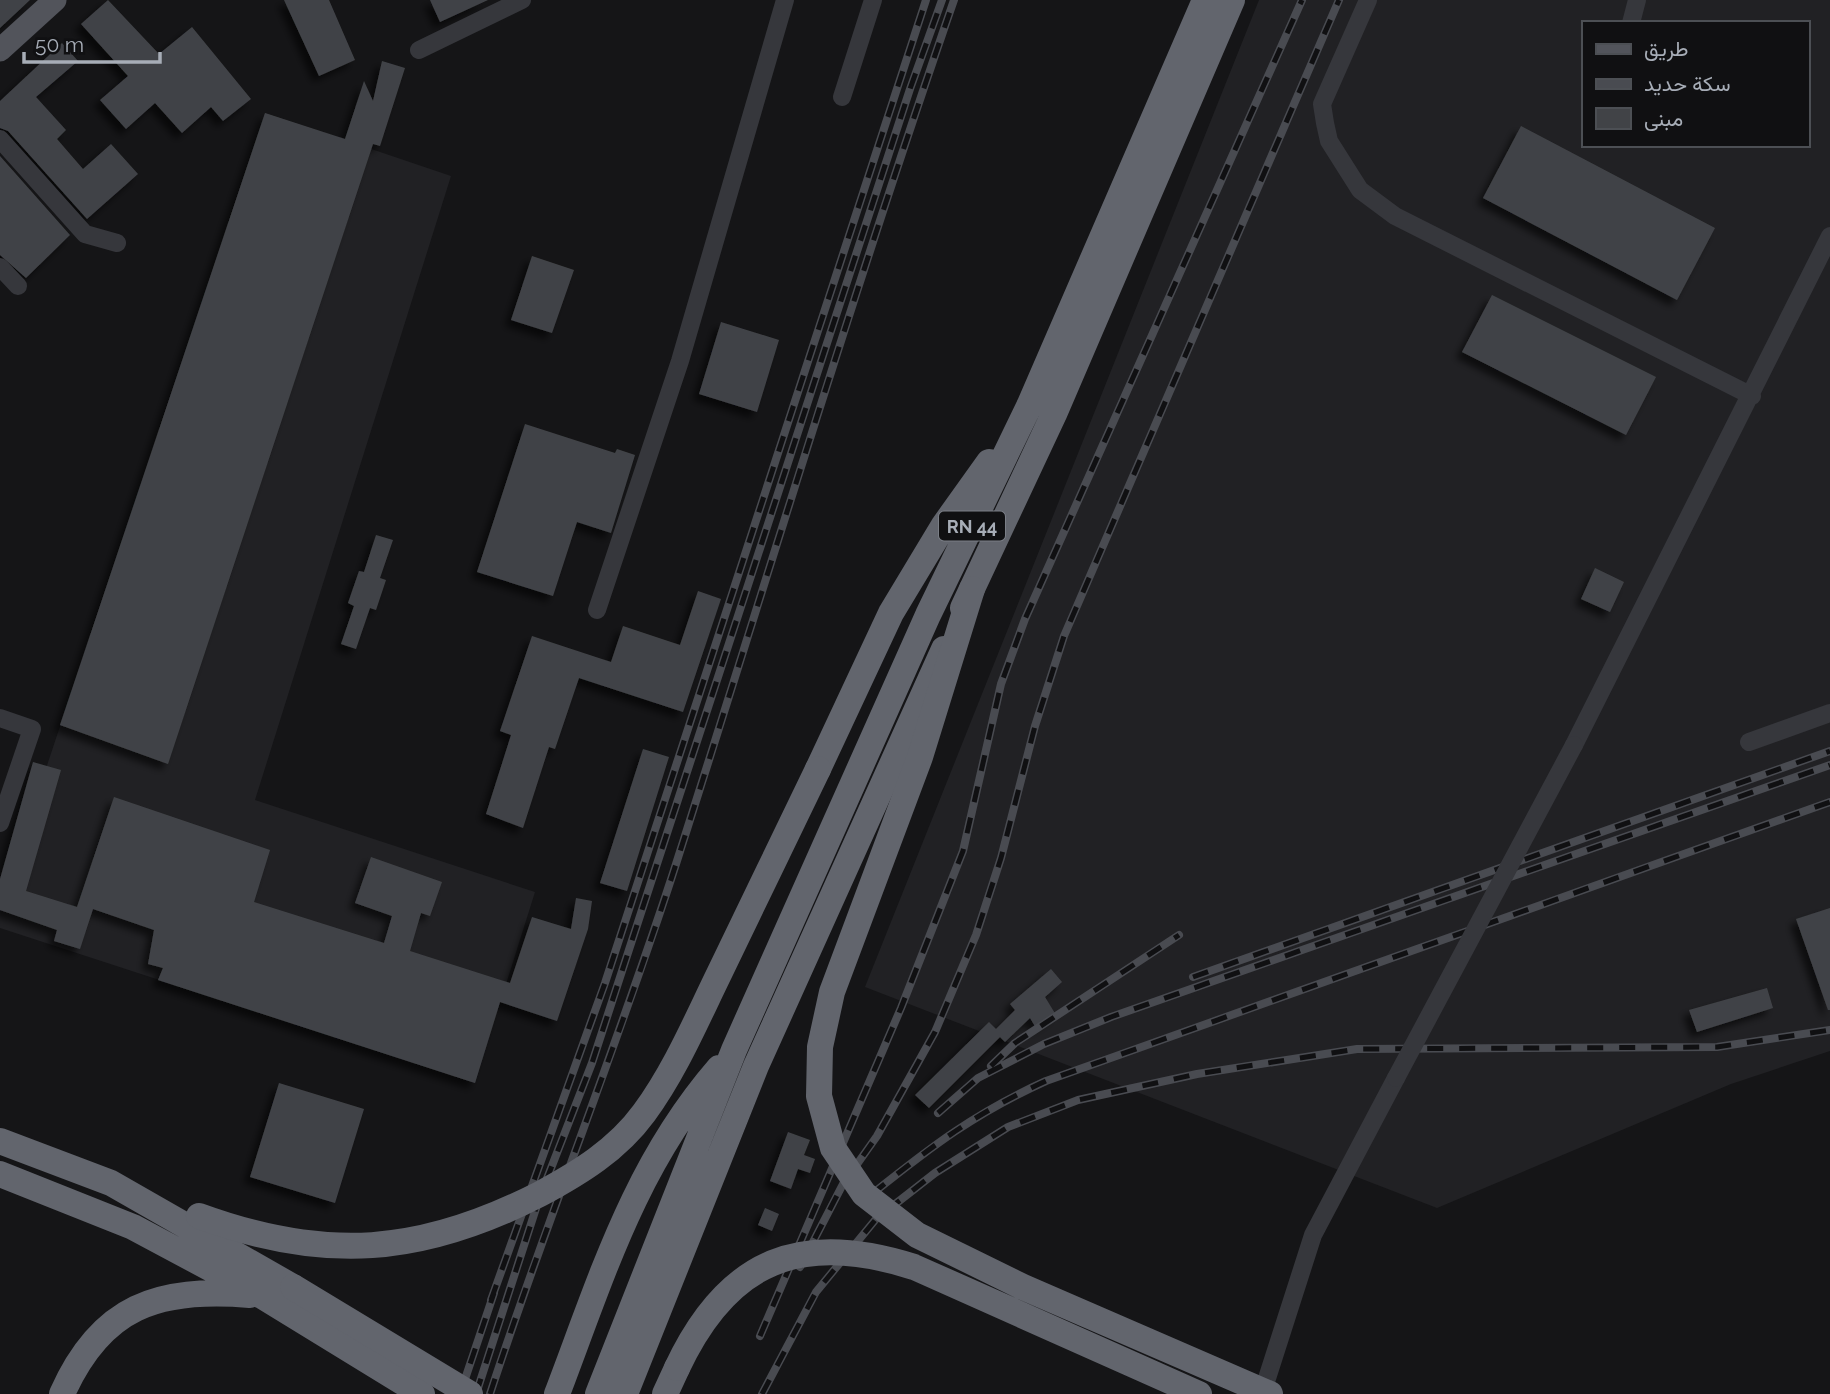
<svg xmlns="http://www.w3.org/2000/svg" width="1830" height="1394" viewBox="0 0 1830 1394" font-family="Raleway,Vazirmatn,sans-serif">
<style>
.built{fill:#212124;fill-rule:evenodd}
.building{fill:#414347;filter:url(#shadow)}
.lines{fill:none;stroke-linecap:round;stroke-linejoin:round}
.minor{stroke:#36373c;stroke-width:18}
.major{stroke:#52545b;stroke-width:23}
.highway{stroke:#62656d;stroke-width:26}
.rail-casing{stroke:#494b51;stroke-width:8}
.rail{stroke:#101012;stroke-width:5;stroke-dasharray:16;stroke-linecap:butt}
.minor-bridge{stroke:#36373c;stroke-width:18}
.highway-bridge{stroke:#62656d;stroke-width:26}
.labels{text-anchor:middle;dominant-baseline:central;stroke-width:5;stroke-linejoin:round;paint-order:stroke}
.shield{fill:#101012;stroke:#7a7e86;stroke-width:2}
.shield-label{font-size:18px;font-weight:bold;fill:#a7adb7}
</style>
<defs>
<filter id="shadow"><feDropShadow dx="-6" dy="6" stdDeviation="3.5" flood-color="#0009"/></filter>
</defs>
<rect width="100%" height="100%" fill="#151517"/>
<path class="built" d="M1259 0H1830V1051L1731 1084 1437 1208 865 987ZM1583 23H1807V145H1583Z
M265 113 451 176 255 800 535 892 475 1083 0 928V906Z"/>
<path class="building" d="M0 0H30L0 28Z
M108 0 159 54 192 27 251 99 223 121 211 107 182 133 155 103 126 129 100 100 128 76 81 24Z
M284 0H329L355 60 319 76Z
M430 0H488L440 22Z
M62 43 78 61 36 97 66 130 57 139 83 169 111 144 138 174 87 219 8 131 0 128V101Z
M382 61 405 68 380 146 373 144 168 764 60 725 265 113 345 139 364 81 373 101Z
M1521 126 1715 228 1677 300 1483 198Z
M0 156 70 235 26 278 0 255Z
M532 256 574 270 552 333 511 320Z
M1492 295 1656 377 1626 435 1462 352Z
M721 322 779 340 757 412 699 394Z
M525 424 615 453 617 449 635 455 611 533 577 522 553 596 477 572Z
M376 535 393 540 380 578 386 580 376 610 370 608 356 649 341 644 354 606 348 603 359 571 364 572Z
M1595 568 1624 582 1610 612 1581 599Z
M698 591 721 599 683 712 579 678 555 749 549 747 523 828 486 814 511 735 500 731 532 636 611 662 623 626 680 645Z
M643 749 669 757 627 891 600 883Z
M33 762 61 770 26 891 77 907 114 797 270 850 254 902 384 943 392 916 355 903 371 857 442 882 430 916 421 913 410 951 510 983 532 917 571 929 576 898 592 901 588 929 557 1021 500 1002 475 1083 158 980 163 968 148 964 154 930 93 909 80 949 54 941 57 930 0 910V879Z
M1830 908V1010H1828L1796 919Z
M1051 969 1062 982 1045 997 1056 1015 1036 1028 1030 1018 1005 1042 1000 1037 929 1108 915 1095 989 1022 996 1029 1015 1010 1010 1004Z
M1767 988 1773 1008 1697 1032 1689 1010Z
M279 1083 364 1109 335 1203 250 1177Z
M788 1132 810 1140 804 1155 815 1159 810 1173 798 1169 791 1189 770 1181Z
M765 1208 779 1214 772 1231 758 1225Z"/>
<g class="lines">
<path class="minor" d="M1368 0 1322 104 1325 123 1329 141 1360 190 1395 216 1752 396
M1631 23 1637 0
M419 50 522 0
M842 97 873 0
M0 139 85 234 117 243
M0 267 18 286
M597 610 680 361 785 0
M0 718 32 729 0 823
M1749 742 1830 713
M1574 745 1830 236
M1262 1394 1313 1235 1396 1078"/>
<path class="major" d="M0 50 55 0"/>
<path class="highway" d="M963 608 1054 414 1232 0
M818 769 891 613 944 525 989 462
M0 1141 111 1183 293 1287
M0 1174 133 1227 262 1296 422 1394
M62 1394C101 1306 158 1287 250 1295
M557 1394C602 1276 635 1165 719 1068
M598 1394 734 1050 928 615 1030 404 1205 0
M625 1394 756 1066 944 649
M665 1394 677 1368"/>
<defs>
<path id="rail" d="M1193 977 1830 751
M991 1066 1015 1043 1179 935
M938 1113 978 1078 1044 1044 1111 1017 1830 765
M872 1194C932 1146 975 1113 1046 1081L1830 802
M800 1267 843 1184 877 1136 935 1032 976 935 1001 858 1035 726 1064 636 1339 0
M491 1300 605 983 926 0
M760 1336 901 1008 963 851 1001 684 1025 619 1302 0
M460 1394 494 1293
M476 1394 539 1199 592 1063 910 89 942 0
M490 1394C548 1216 619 1042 676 864 768 576 855 286 954 0
M762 1394 816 1292 876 1219 935 1173 1008 1127 1078 1100 1197 1074 1357 1049 1717 1047 1830 1030"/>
</defs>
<use href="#rail" class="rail-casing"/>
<use href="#rail" class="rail"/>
<path class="minor-bridge" d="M1396 1078 1574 745"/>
<path class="highway-bridge" d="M972 589 920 757 832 992 820 1047 819 1096 833 1148 864 1194 917 1235 1023 1287 1270 1394
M199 1216C325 1262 421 1255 540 1194 579 1173 617 1150 644 1113 675 1071 696 1021 719 974 752 906 785 837 818 769
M293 1287 470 1394
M677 1368C728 1259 801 1231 914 1267L1199 1394"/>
</g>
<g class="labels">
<rect class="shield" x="939" y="511.5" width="66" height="29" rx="5"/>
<g class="shield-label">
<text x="972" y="526">RN 44</text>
</g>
</g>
<rect x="1582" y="21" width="228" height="126" fill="#101012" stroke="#4c4f54" stroke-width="2"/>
<rect x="1596" y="44" width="35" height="10" fill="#52545b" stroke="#4c4f54" stroke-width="2"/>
<text x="1644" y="56" font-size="21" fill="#a7adb7">طريق</text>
<rect x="1596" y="79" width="35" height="10" fill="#494b51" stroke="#4c4f54" stroke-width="2"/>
<text x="1644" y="91" font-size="21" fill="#a7adb7">سكة حديد</text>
<rect x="1596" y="108" width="35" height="21" fill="#414347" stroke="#4c4f54" stroke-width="2"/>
<text x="1644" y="126" font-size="21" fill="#a7adb7">مبنى</text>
<path d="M24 52v10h136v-10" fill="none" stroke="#a7adb7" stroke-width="3.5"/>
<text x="35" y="52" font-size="21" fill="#a7adb7" stroke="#101012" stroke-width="5" paint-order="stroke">50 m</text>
</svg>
